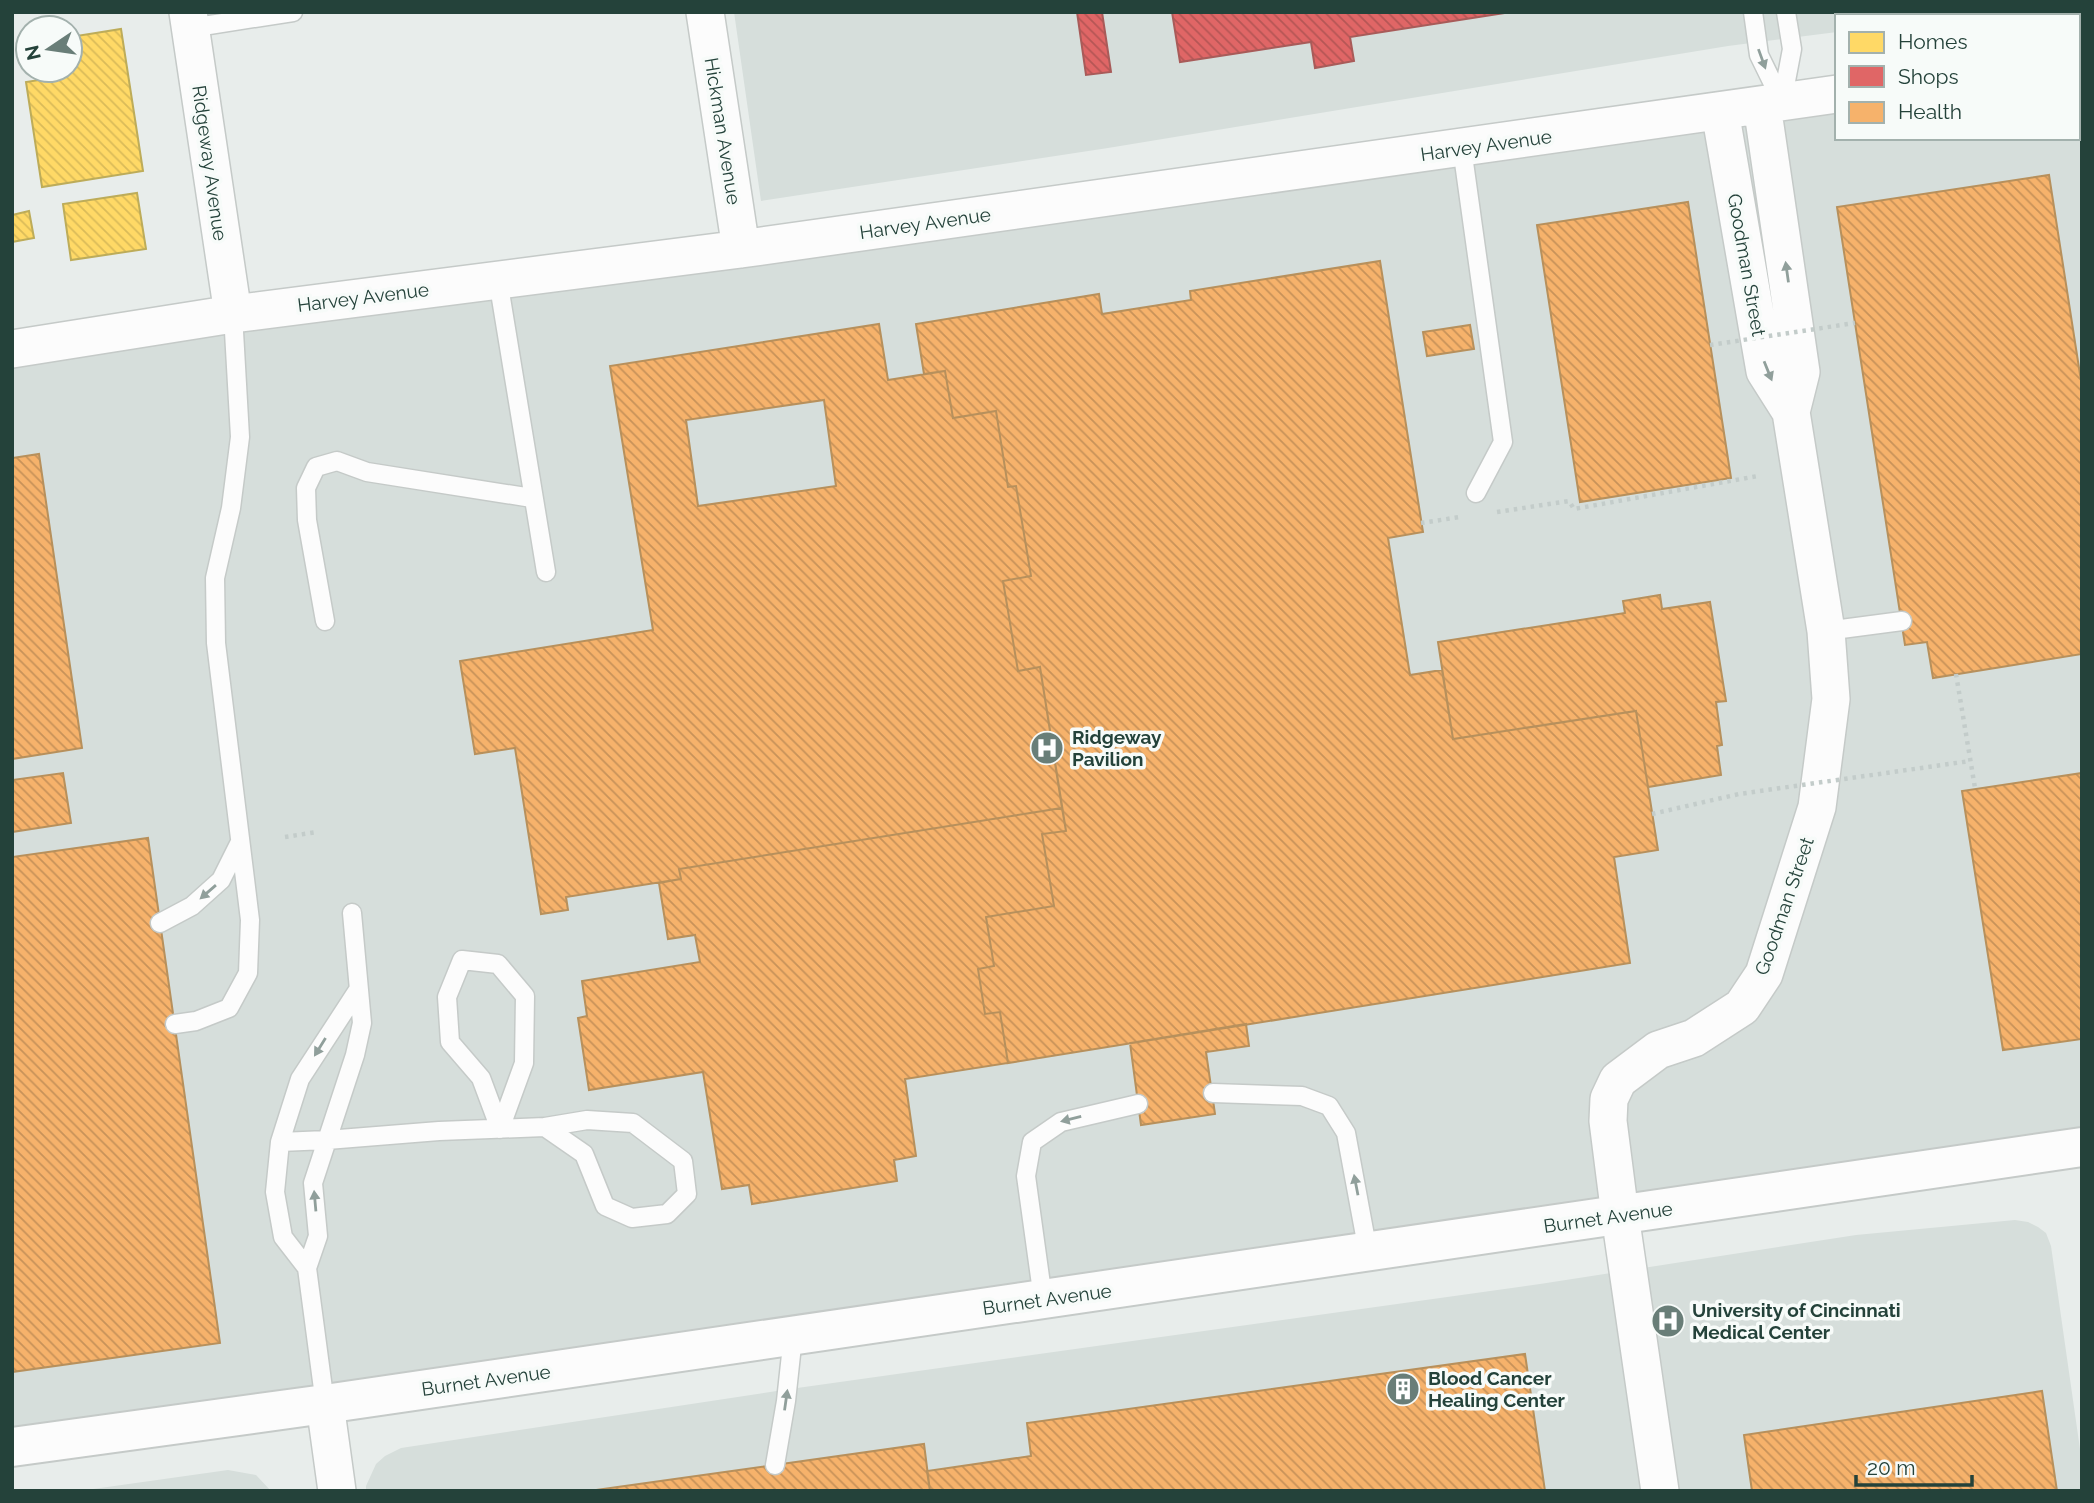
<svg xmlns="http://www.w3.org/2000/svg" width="2094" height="1503" viewBox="0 0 2094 1503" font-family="Raleway,sans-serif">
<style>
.built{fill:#d6dedb}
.homes{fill:url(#homes-back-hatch);stroke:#bdac59;stroke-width:2}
.shops{fill:url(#shops-back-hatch);stroke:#a85b59;stroke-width:2}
.health{fill:url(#health-back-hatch);stroke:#b7905c;stroke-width:2;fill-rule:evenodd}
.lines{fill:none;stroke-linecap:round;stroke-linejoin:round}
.service-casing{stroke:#c5cac8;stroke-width:21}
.minor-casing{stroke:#c5cac8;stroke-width:40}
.tertiary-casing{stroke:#c5cac8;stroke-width:42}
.path{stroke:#c3ccca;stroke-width:4.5;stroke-dasharray:3.5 5;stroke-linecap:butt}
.service{stroke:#fcfcfc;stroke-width:18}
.minor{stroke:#fcfcfc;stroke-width:37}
.tertiary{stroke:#fcfcfc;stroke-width:38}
.path-bridge{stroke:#c3ccca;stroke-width:4.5;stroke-dasharray:3.5 5;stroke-linecap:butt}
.oneway{fill:#909f9b}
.labels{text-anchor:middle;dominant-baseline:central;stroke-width:7;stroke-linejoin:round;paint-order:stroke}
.street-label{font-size:19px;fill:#24423a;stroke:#f7fbf9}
.poi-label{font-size:19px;font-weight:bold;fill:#24423a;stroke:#f7fbf9;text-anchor:start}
</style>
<defs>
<pattern id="homes-back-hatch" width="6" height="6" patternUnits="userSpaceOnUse" patternTransform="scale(1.75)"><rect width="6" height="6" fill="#ffd966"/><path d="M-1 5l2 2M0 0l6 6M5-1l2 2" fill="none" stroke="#dabb59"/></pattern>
<pattern id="shops-back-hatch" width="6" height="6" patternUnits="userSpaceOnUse" patternTransform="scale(1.75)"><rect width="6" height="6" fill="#e06666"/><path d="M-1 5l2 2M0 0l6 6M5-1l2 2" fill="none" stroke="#b55655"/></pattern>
<pattern id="health-back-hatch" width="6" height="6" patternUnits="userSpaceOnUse" patternTransform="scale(1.75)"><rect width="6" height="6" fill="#f6b26b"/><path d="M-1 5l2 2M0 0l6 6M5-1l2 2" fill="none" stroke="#c79259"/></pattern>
</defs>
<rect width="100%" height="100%" fill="#e8edeb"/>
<path class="built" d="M734 12H1996L1968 16H1837V32L1728 46 1108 148 761 201Z
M2078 56H2082V1147L12 1447V348L1837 94V138H2078Z
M2015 1220 2028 1222 2038 1227 2046 1233 2051 1246 2082 1463V1491H366V1486L376 1464 385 1456 401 1448 783 1390 1540 1284 1856 1235Z
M228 1470 256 1475 271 1491H79Z"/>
<path class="homes" d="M121 29 143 171 42 187 26 82 52 78 51 70H70V37Z
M137 193 146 249 71 260 63 204Z
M29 211 34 238 12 242V215Z"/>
<path class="shops" d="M1077 12H1102L1111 72 1086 75Z
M1172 12H1511L1350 37 1354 61 1315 68 1311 42 1180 62Z"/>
<path class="health" d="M2049 175 2082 387V654L1933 678 1927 642 1905 645 1837 207Z
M1688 202 1731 478 1580 502 1537 225Z
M1380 261 1423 532 1388 538 1410 675 1442 670 1453 739 1636 711 1658 850 1614 857 1630 963 1008 1063 1000 1012 985 1014 978 969 994 966 986 917 1054 906 1042 834 1066 831 1040 667 1018 671 1003 581 1031 576 1016 486 1008 487 996 411 953 418 945 371 924 374 916 324 1099 294 1102 314 1191 300 1190 291Z
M879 324 888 380 945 371 953 418 996 411 1008 487 1016 486 1031 576 1003 581 1018 671 1040 667 1062 808 679 869 681 879 566 897 568 910 541 914 515 748 475 754 460 661 653 630 610 366ZM824 400 836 486 698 506 686 420Z
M1470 325 1474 349 1427 356 1423 332Z
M39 454 82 748 12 759V458Z
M1660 595 1662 609 1710 602 1726 701 1716 702 1722 745 1717 746 1721 775 1648 787 1636 711 1453 739 1438 642 1625 613 1623 601Z
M63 773 71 823 12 832V780Z
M2082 773V1039L2003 1050 1962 791Z
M1062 808 1066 831 1042 834 1054 906 986 917 994 966 978 969 985 1014 1000 1012 1008 1063 905 1079 916 1156 894 1160 897 1181 752 1204 749 1185 722 1189 703 1072 589 1090 578 1018 587 1016 582 981 700 962 695 935 668 939 659 883 681 879 679 869Z
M148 838 220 1343 12 1372V857Z
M1246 1024 1249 1046 1206 1052 1215 1114 1141 1125 1130 1043Z
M1525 1354 1545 1491H930L927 1471 1031 1456 1027 1423Z
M2042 1391 2057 1491H1752L1744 1435Z
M924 1444 930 1491H589Z"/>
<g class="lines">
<defs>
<path id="service" d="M1753 12 1759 55 1782 102
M190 28 293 12
M1782 102 1792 49 1786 12
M1462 148 1503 442 1476 493
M498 280 546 572
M325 621 307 520 306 488 316 467 337 461 367 472 532 498
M1826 631 1902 621
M160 923 192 906 221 880 239 844
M462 960 498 964 525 996 524 1063 500 1129 481 1078 450 1042 447 997Z
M175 1024 196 1021 229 1008 248 973 250 920 216 643 215 578 231 508 240 437 233 314
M1213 1093 1302 1096 1329 1106 1346 1133 1368 1252
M280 1142 327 1140 439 1131 545 1127 584 1154 605 1206 632 1218 667 1214 687 1194 683 1161 633 1123 587 1120 545 1127
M307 1268 283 1237 275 1192 280 1142 300 1079 358 990
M1043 1299 1026 1176 1032 1142 1061 1122 1138 1104
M325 1404 307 1268 318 1236 313 1183 355 1055 362 1023 352 913
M775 1465 786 1401 793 1336"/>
<path id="minor" d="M188 12 233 314
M705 12 741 249
M2078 56H2082
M1720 111 1765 371 1791 412
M12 349 233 314 741 249 1837 94
M325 1404 337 1491
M1660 1491 1620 1215 1608 1121 1609 1099 1618 1080 1658 1050 1694 1038 1742 1007 1764 974 1817 807 1831 699 1826 631 1791 412 1801 372 1762 105"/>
<path id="tertiary" d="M12 1447 325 1404 2082 1147"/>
</defs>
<use href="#service" class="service-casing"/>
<use href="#minor" class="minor-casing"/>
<use href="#tertiary" class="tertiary-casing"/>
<path class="path" d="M1497 512 1569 501 1574 509 1758 476
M1421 523 1460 517
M1956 674 1975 788
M285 837 317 832"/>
<use href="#service" class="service"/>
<use href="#minor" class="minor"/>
<use href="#tertiary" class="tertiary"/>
<path class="path-bridge" d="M1710 345 1855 323
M1652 814 1739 794 1970 761"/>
</g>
<defs><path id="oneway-solid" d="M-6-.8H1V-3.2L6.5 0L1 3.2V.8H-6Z" transform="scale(1.75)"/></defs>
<g class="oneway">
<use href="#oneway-solid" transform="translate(1762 59) rotate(70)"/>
<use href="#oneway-solid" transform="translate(1787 272) rotate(-98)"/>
<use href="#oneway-solid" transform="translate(1768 371) rotate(68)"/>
<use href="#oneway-solid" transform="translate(208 892) rotate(139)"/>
<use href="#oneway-solid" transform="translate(320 1047) rotate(122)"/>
<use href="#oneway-solid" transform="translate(1071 1119) rotate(166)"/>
<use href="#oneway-solid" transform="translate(1356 1185) rotate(-101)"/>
<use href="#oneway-solid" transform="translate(315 1201) rotate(-95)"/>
<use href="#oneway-solid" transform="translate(786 1400) rotate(-82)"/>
</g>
<defs>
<symbol id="hospital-disc" viewBox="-11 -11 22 22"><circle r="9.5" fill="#697e78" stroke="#f7fbf9"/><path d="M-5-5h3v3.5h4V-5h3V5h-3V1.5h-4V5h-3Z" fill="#fff"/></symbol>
<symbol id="building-disc" viewBox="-11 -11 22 22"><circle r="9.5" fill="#697e78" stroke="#f7fbf9"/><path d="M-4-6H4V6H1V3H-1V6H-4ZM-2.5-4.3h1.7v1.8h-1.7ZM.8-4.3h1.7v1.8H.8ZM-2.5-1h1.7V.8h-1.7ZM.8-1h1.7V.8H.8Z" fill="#fff"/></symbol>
</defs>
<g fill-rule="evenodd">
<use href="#hospital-disc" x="1028" y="729" width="38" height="38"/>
<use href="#hospital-disc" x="1649" y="1302" width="38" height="38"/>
<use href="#building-disc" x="1384" y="1370" width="38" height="38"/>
</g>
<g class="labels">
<g class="street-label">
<text transform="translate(723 131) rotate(81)">Hickman Avenue</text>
<text transform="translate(1486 145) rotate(-8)">Harvey Avenue</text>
<text transform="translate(210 163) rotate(82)">Ridgeway Avenue</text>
<text transform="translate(925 223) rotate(-8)">Harvey Avenue</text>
<text transform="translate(1747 265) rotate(80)">Goodman Street</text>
<text transform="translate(363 297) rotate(-7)">Harvey Avenue</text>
<text transform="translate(1784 906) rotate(-71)">Goodman Street</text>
<text transform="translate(1608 1217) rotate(-8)">Burnet Avenue</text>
<text transform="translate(1047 1299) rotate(-8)">Burnet Avenue</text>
<text transform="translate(486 1380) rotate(-8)">Burnet Avenue</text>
</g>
<g class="poi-label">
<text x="1072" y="737">Ridgeway<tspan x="1072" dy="22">Pavilion</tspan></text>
<text x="1692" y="1310">University of Cincinnati<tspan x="1692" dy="22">Medical Center</tspan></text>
<text x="1428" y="1378">Blood Cancer<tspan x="1428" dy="22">Healing Center</tspan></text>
</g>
</g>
<rect width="2094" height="1503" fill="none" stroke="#24423a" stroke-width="28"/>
<rect x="1835" y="14" width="245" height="126" fill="#f7fbf9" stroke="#a3b1ad" stroke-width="2"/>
<rect x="1849" y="32" width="35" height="21" fill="#ffd966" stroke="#a3b1ad" stroke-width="2"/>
<text x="1898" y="49" font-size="21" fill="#24423a">Homes</text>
<rect x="1849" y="66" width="35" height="21" fill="#e06666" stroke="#a3b1ad" stroke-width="2"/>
<text x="1898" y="84" font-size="21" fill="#24423a">Shops</text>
<rect x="1849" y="102" width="35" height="21" fill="#f6b26b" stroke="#a3b1ad" stroke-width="2"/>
<text x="1898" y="119" font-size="21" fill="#24423a">Health</text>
<g transform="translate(49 49) rotate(257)"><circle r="33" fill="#f7fbf9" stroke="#a3b1ad" stroke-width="2"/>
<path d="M0-5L12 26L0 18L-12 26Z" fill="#697e78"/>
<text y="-10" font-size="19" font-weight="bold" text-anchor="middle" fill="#24423a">N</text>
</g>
<path d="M1856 1475v10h116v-10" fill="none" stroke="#24423a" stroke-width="3.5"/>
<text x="1867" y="1475" font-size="21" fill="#24423a" stroke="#f7fbf9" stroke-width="5" paint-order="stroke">20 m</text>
</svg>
